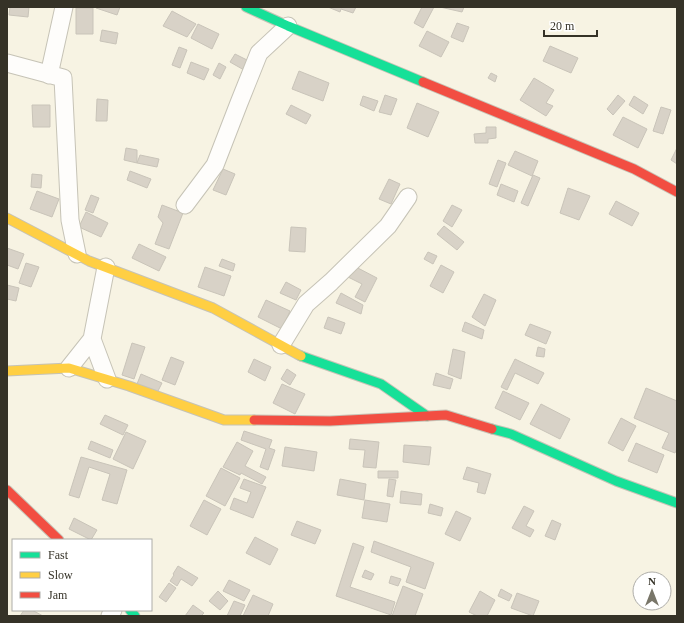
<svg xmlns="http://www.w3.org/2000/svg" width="684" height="623" viewBox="0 0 684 623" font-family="'Times New Roman',serif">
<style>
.building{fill:#d8d2c7;stroke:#c9c4b9}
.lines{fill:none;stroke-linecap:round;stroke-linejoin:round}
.street-casing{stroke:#c6c3b6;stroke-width:19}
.fast-casing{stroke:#c6c3b6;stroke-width:11}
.slow-casing{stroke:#c6c3b6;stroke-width:11}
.jam-casing{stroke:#c6c3b6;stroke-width:11}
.street{stroke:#fefdfb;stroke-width:17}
.fast{stroke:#16e098;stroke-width:9}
.slow{stroke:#ffcf43;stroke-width:9}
.jam{stroke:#f24e42;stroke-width:9}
</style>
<rect width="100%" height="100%" fill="#f7f3e3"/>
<path class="building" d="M10 7H29L28 17 9 15Z
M96 7H120L117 15 96 8Z
M328 7H356L353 13 341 9 340 12Z
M422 7H434L423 28 414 23Z
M440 7H464L462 12Z
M76 8H93V34H76Z
M172 11 196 24 187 37 163 26Z
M457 23 469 27 463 42 451 37Z
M198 24 219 34 212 49 191 38Z
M102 30 118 33 116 44 100 41Z
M427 31 449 42 441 57 419 46Z
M550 46 578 58 571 73 543 61Z
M179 47 187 50 180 68 172 65Z
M235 54 249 61 244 70 230 62Z
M191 62 209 69 204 80 187 73Z
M219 63 226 67 220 79 213 75Z
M299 71 329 83 323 101 292 89Z
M491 73 497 76 495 82 488 78Z
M534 78 554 90 546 103 553 106 546 116 520 100Z
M385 95 397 99 391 115 379 112Z
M618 95 625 101 613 115 607 109Z
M363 96 378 101 374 111 360 105Z
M634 96 648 105 643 114 629 105Z
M97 99 108 100 107 121H96Z
M417 103 439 112 428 137 407 128Z
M32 105H50V127H33Z
M291 105 311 115 306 124 286 114Z
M661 107 671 110 663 134 653 131Z
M623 117 647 129 638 148 613 135Z
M486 127H496V138L488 139V143H475L474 134 486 133Z
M126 148 137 150V163L124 160Z
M677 148V164L671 160Z
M515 151 538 161 532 176 508 165Z
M140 155 159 159 157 167 137 163Z
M498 160 506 163 497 187 489 184Z
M223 169 235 174 226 195 213 190Z
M130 171 151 179 147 188 127 180Z
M32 174 42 175 41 188 31 187Z
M533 175 540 178 528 206 521 203Z
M389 179 400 184 391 204 379 199Z
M501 184 518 191 514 202 497 195Z
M568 188 590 196 579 220 560 213Z
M37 191 59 199 52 217 30 209Z
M91 195 99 198 93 213 85 210Z
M616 201 639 213 632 226 609 214Z
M162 205 183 213 169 249 155 244 163 223 158 217Z
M452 205 462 210 452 227 443 221Z
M86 212 108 223 101 237 79 227Z
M444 226 464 242 457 250 437 234Z
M291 227 306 228 305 252 289 251Z
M139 244 166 257 159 271 132 258Z
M7 248 24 254 18 269 7 265Z
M428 252 437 256 433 264 424 259Z
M222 259 235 264 233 271 219 266Z
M26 263 39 267 31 287 19 283Z
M441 265 454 272 443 293 430 286Z
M354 266 377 278 365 302 355 297 362 284 348 277Z
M205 267 231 276 224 296 198 287Z
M286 282 301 290 296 300 280 293Z
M7 285 19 288 16 301 7 299Z
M341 293 363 305 361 314 336 303Z
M484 294 496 300 485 326 472 317Z
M266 300 290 311 282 329 258 317Z
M328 317 345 323 341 334 324 328Z
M465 322 484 330 482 339 462 331Z
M530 324 551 332 546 344 525 335Z
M132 343 145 347 134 379 122 375Z
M538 347 545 349 544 357 536 356Z
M453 349 465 352 461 379 448 374Z
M171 357 184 362 175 385 162 380Z
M254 359 271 367 265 381 248 372Z
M515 359 544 373 538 384 515 373 507 390 501 387Z
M287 369 296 375 290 385 281 379Z
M436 373 453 379 450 389 433 385Z
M141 374 162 383 157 393 137 384Z
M282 384 305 394 295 414 273 403Z
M646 388 677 401V448L675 453 662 448 669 433 634 418Z
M503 391 529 403 520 420 495 408Z
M541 404 570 419 560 439 530 424Z
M105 415 128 425 123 435 100 424Z
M621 418 636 426 623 451 608 443Z
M244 431 272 440 269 448 275 450 268 470 260 467 266 449 241 440Z
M126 432 146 441 133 469 113 459Z
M350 439 379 442 376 468 363 467 365 450 349 449Z
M91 441 113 450 110 458 88 449Z
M237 442 253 451 245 466 266 477 262 484 241 473 240 475 223 467Z
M636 443 664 455 657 473 628 461Z
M404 445 431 447 429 465 403 462Z
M285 447 317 452 314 471 282 466Z
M81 457 127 470 117 504 102 500 110 474 89 467 79 498 69 495Z
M467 467 491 474 485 494 477 492 479 483 463 479Z
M221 468 240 478 225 506 206 496Z
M378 471H398V478H378Z
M244 479 266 487 253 518 230 509 234 498 247 503 251 492 240 488Z
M340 479 366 484 364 500 337 495Z
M389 479 396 480 393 497 387 496Z
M401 491 422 494 421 505 400 503Z
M204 500 221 509 207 535 190 526Z
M365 500 390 504 387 522 362 518Z
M430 504 443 508 441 516 428 513Z
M524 506 534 511 526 526 534 530 530 537 512 528Z
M456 511 471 518 460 541 445 534Z
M74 518 97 530 91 540 69 529Z
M552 520 561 524 555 540 545 536Z
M297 521 321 530 315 544 291 535Z
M255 537 278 549 270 565 246 553Z
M374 541 434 563 425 589 406 582 411 567 371 552Z
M353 543 364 547 350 587 395 602 391 615 336 596Z
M178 566 198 578 192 586 181 579 177 586 170 581 174 575 173 574Z
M365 570 374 574 371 580 362 577Z
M391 576 401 579 398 586 389 583Z
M229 580 250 590 244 601 223 591Z
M169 583 176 588 166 602 159 597Z
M403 586 423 594 415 616H392Z
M501 589 512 595 509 601 498 596Z
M218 591 228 601 220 610 209 601Z
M480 591 495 600 487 616H477L469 612Z
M517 593 539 601 533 616 511 608Z
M253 595 273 604 268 616H243Z
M234 601 245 605 240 616H227Z
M193 605 204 613 201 616H185Z
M24 610H32L43 616H20Z"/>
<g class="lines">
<defs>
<path id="street" d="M7 63 63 78 70 220 77 254
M49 75 64 7
M185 205 215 165 239 103 259 53 288 26
M92 339 107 379
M281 345 306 304 331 282 388 226 408 197
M69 368 92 339 106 267
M110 616 113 610"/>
<path id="fast" d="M246 7 288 26 423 82
M301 356 381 384 427 416
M492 429 511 434 616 481 677 503
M130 610 135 616"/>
<path id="slow" d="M7 218 89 261 213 308 297 354 301 356
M7 371 69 368 129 386 224 420H254"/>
<path id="jam" d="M423 82 634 169 677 192
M254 420 330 421 446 415 492 429
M7 490 59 540"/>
</defs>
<use href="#street" class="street-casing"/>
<use href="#fast" class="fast-casing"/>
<use href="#slow" class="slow-casing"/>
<use href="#jam" class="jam-casing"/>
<use href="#street" class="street"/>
<use href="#fast" class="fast"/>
<use href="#slow" class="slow"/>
<use href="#jam" class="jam"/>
</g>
<rect width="684" height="623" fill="none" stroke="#353227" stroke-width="16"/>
<rect x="12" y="539" width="140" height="72" fill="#ffffff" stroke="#aeada9"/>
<rect x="20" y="552" width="20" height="6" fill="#16e098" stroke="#aeada9"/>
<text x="48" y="559" font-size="12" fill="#353227">Fast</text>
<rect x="20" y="572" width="20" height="6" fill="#ffcf43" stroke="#aeada9"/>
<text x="48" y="579" font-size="12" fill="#353227">Slow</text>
<rect x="20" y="592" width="20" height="6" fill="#f24e42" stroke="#aeada9"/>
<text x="48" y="599" font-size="12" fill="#353227">Jam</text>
<g transform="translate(652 591)"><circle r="19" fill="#ffffff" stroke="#aeada9"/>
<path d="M0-3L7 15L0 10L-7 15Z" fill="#797669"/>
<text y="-6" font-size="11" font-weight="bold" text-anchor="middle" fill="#353227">N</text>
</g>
<path d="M544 30v6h53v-6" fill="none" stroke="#353227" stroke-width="2"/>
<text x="550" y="30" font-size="12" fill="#353227" stroke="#ffffff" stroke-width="3" paint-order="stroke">20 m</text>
</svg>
